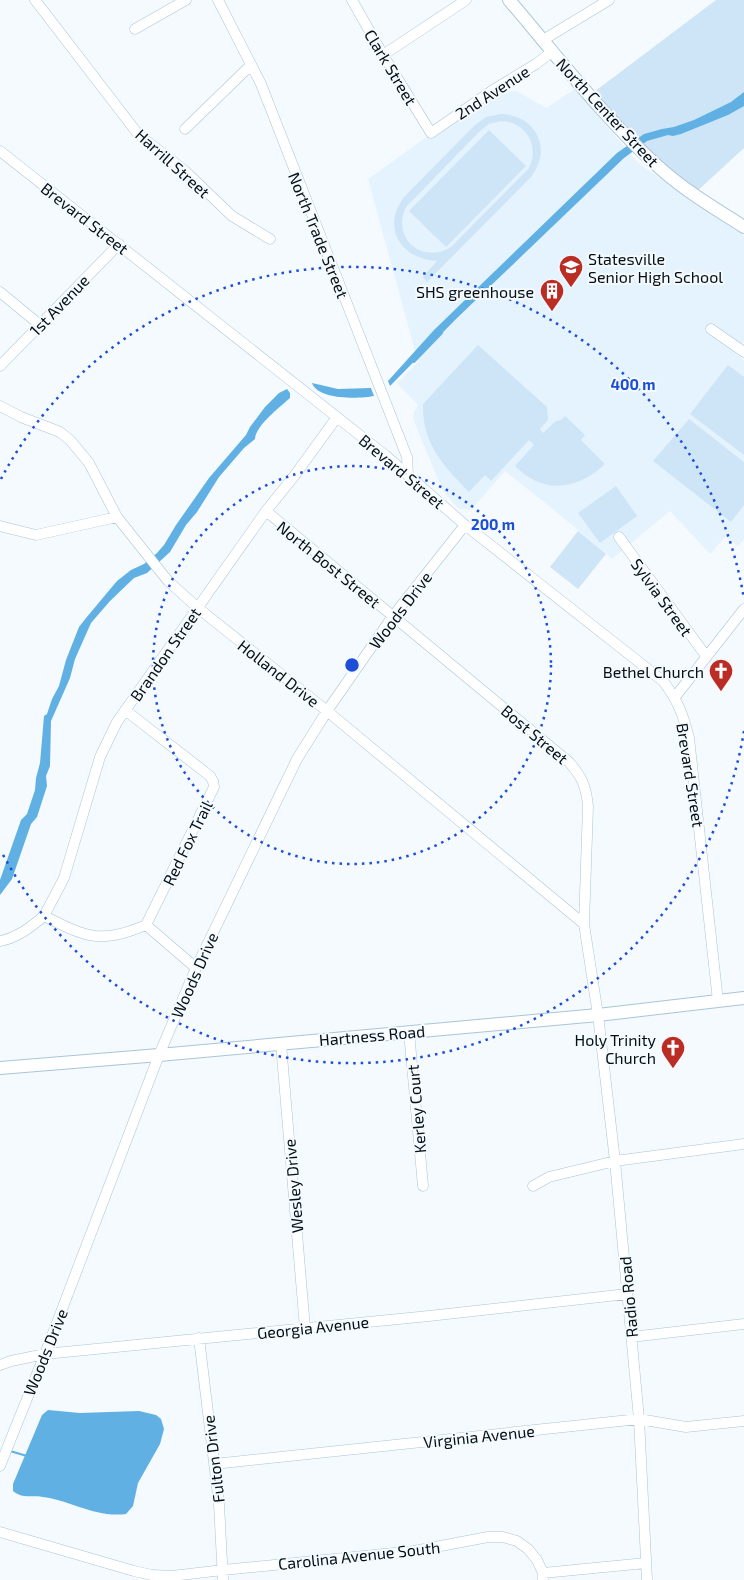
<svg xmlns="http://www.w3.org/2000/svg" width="744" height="1580" viewBox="0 0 744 1580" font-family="'Exo 2',sans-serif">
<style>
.built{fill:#e4f3fd}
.green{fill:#cde5f6;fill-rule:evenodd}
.water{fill:#61b0e3}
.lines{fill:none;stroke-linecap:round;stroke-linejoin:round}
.stream{stroke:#61b0e3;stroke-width:2}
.minor-casing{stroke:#a9c5d9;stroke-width:11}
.major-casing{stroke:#a9c5d9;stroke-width:14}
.minor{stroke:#fff;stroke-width:10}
.major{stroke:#fff;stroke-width:12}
.ring{fill:none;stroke:#1d4ed8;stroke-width:2.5;stroke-dasharray:2.5 5}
.labels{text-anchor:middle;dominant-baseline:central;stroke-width:4;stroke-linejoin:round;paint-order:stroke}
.street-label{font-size:16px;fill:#050f15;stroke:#f4fafe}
.poi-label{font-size:16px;fill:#050f15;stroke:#f4fafe;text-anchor:end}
.centre{fill:#1d4ed8;stroke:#f4fafe;stroke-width:2.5}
.ring-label{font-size:15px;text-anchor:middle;font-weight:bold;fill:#1d4ed8;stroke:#f4fafe;stroke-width:4;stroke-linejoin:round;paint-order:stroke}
</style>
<rect width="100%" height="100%" fill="#f4fafe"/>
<path class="built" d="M575 89 638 163 744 236V341L735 353 744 360V539L738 546 725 537 710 554 670 511 612 559 559 514 505 471 471 510 460 509 453 503 442 489 415 424 413 418 414 412 418 405 397 383 418 362 368 179 488 93 517 91 546 108Z"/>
<path class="green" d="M716 0H744V148L694 194 590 95Z
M501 114C536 115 553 149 531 177L427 282 423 277 437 261C401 259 381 228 404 197L475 125 486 117ZM501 121C526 122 540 145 529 168L451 247C422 265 391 238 406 207L480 131 489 124Z
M489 130 526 166 446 247 409 211Z
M478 345 547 407 548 420 540 429 543 433 556 421 561 420 565 416 585 435 581 440 605 464C577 490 544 495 515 466L534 445 529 440 491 481 485 475 469 492C443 465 422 444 423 404Z
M728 365 744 377V455L690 414Z
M689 419 744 462V505L731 522 653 461Z
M616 486 637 516 600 543 578 513Z
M578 531 606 554 578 589 550 567Z"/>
<path class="water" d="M744 92V106L728 115 681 134 673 136 668 135 647 141 624 158 456 319 390 386 388 381 434 330 617 153 644 134 662 129 674 127 694 120 731 102Z
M312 383 338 389 371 388 374 396C359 399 318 400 312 383Z
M287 389 290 393V398C280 407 256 425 255 439L244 448 219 477 197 512 186 525 170 552 147 573 134 578 110 601 91 623 75 659 70 678 51 721 50 766 46 776 47 786 37 817 31 824 12 879 0 895V880L21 820 27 814 35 790 36 778 40 763 44 716 47 714 52 699 59 686 66 660 79 627 86 618 117 581 131 570 144 564 157 553 164 545 176 525 209 478 246 435 250 427 265 407 279 393Z
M48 1410 80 1413 139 1411 156 1415 161 1419 164 1429 160 1444 138 1483 133 1506 126 1514C95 1518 73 1501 43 1497 32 1495 22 1499 13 1491V1484L42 1415Z"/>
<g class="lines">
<path class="stream" d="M414 362 442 333
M10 1451 27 1456"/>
<defs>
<path id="minor" d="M35 0 138 134 185 171 232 216 270 239
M218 0 261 84 407 457 408 475
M352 0 383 55 431 133 493 90 536 64 553 51
M135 29 186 0
M543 40 609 0
M383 55 466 0
M185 129 251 65
M0 151 385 455 465 525 663 681C678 701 683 714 689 738L718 1001
M0 292 40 325
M711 329 744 352
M0 366 119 244
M0 406 21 417 60 432 70 440 89 463 117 517 168 581 198 608 327 711 584 924
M266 511 569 762C582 777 586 786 588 806L584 924 598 1015 615 1161 639 1419 647 1580
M0 526 36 535 117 517
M619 537 706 656
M675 697 744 609
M125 710 210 776 213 781 214 787 146 925
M44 916 64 878 100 757 117 722 266 511 295 475 337 417
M0 941C17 938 31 927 44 916 88 938 100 944 146 925L196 968
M409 1032 423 1186
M281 1044 305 1328
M533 1186 549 1177 615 1161 744 1144
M631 1337 744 1324
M199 1338 219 1504 223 1580
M0 1365 11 1361 45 1354 429 1316 627 1294
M214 1464 639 1419 686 1427 744 1421
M0 1466 45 1354 159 1055 196 968 297 759 327 711 393 616 465 525
M0 1532 134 1571 152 1575 172 1576 223 1570 414 1551 488 1537H503L517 1541 528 1549 537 1560 543 1573V1580
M543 1573 646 1563"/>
<path id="major" d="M509 0C558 57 606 121 662 170 687 192 716 209 744 227
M0 1068 159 1055 598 1015 744 998"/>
</defs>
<use href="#minor" class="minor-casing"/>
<use href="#major" class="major-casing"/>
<use href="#minor" class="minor"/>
<use href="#major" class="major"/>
</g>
<g class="ring">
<circle cx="352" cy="665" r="199"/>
<path d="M744 731A397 397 0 0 1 1 851M1 479A397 397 0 0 1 744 599"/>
</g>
<defs>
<symbol id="school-pin" viewBox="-11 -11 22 30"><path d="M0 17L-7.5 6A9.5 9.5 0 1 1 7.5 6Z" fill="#bb2d24" stroke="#f4fafe"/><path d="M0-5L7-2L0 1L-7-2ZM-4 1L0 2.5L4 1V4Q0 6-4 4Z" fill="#fff"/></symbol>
<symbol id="building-pin" viewBox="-11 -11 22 30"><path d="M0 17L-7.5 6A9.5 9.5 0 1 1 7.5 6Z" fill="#bb2d24" stroke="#f4fafe"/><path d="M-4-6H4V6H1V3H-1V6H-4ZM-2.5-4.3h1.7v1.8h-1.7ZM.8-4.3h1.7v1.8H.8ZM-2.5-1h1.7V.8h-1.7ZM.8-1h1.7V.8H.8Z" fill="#fff"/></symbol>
<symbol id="church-pin" viewBox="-11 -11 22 30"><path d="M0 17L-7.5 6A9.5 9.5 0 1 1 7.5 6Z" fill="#bb2d24" stroke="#f4fafe"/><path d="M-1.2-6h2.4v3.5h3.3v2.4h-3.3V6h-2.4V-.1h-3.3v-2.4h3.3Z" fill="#fff"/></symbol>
</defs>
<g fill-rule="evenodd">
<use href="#school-pin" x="557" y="253" width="28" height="38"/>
<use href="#building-pin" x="538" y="277" width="28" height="38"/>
<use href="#church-pin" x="707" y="657" width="28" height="38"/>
<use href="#church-pin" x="659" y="1034" width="28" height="38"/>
</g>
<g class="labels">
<g class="street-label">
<text transform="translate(391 67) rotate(59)">Clark Street</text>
<text transform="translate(492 92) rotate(-33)">2nd Avenue</text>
<text transform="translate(608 112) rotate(47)">North Center Street</text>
<text transform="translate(173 163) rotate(42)">Harrill Street</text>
<text transform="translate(85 218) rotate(38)">Brevard Street</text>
<text transform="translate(319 235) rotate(68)">North Trade Street</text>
<text transform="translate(59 305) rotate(-46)">1st Avenue</text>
<text transform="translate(402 471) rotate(40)">Brevard Street</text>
<text transform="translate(329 564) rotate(39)">North Bost Street</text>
<text transform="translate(662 597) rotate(54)">Sylvia Street</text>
<text transform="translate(400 610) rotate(-53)">Woods Drive</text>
<text transform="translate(165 654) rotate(-55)">Brandon Street</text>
<text transform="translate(279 673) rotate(38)">Holland Drive</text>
<text transform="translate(535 734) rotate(40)">Bost Street</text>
<text transform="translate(691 775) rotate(81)">Brevard Street</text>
<text transform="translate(187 843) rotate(-64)">Red Fox Trail</text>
<text transform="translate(194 975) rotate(-66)">Woods Drive</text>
<text transform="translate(372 1035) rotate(-5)">Hartness Road</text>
<text transform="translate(416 1109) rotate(-95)">Kerley Court</text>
<text transform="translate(293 1186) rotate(-95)">Wesley Drive</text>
<text transform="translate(628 1297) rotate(-95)">Radio Road</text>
<text transform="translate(313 1327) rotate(-6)">Georgia Avenue</text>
<text transform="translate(45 1352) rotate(-68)">Woods Drive</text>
<text transform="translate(479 1436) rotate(-6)">Virginia Avenue</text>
<text transform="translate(213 1459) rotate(-97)">Fulton Drive</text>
<text transform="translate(359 1555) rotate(-6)">Carolina Avenue South</text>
</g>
<g class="poi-label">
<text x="588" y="258" text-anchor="start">Statesville<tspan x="588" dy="18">Senior High School</tspan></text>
<text x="534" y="291">SHS greenhouse</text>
<text x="704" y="671">Bethel Church</text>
<text x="656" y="1039">Holy Trinity<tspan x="656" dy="18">Church</tspan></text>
</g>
</g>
<circle cx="352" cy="665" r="8" class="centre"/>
<g class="ring-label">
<text x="633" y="390">400 m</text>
<text x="493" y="530">200 m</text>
</g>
</svg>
